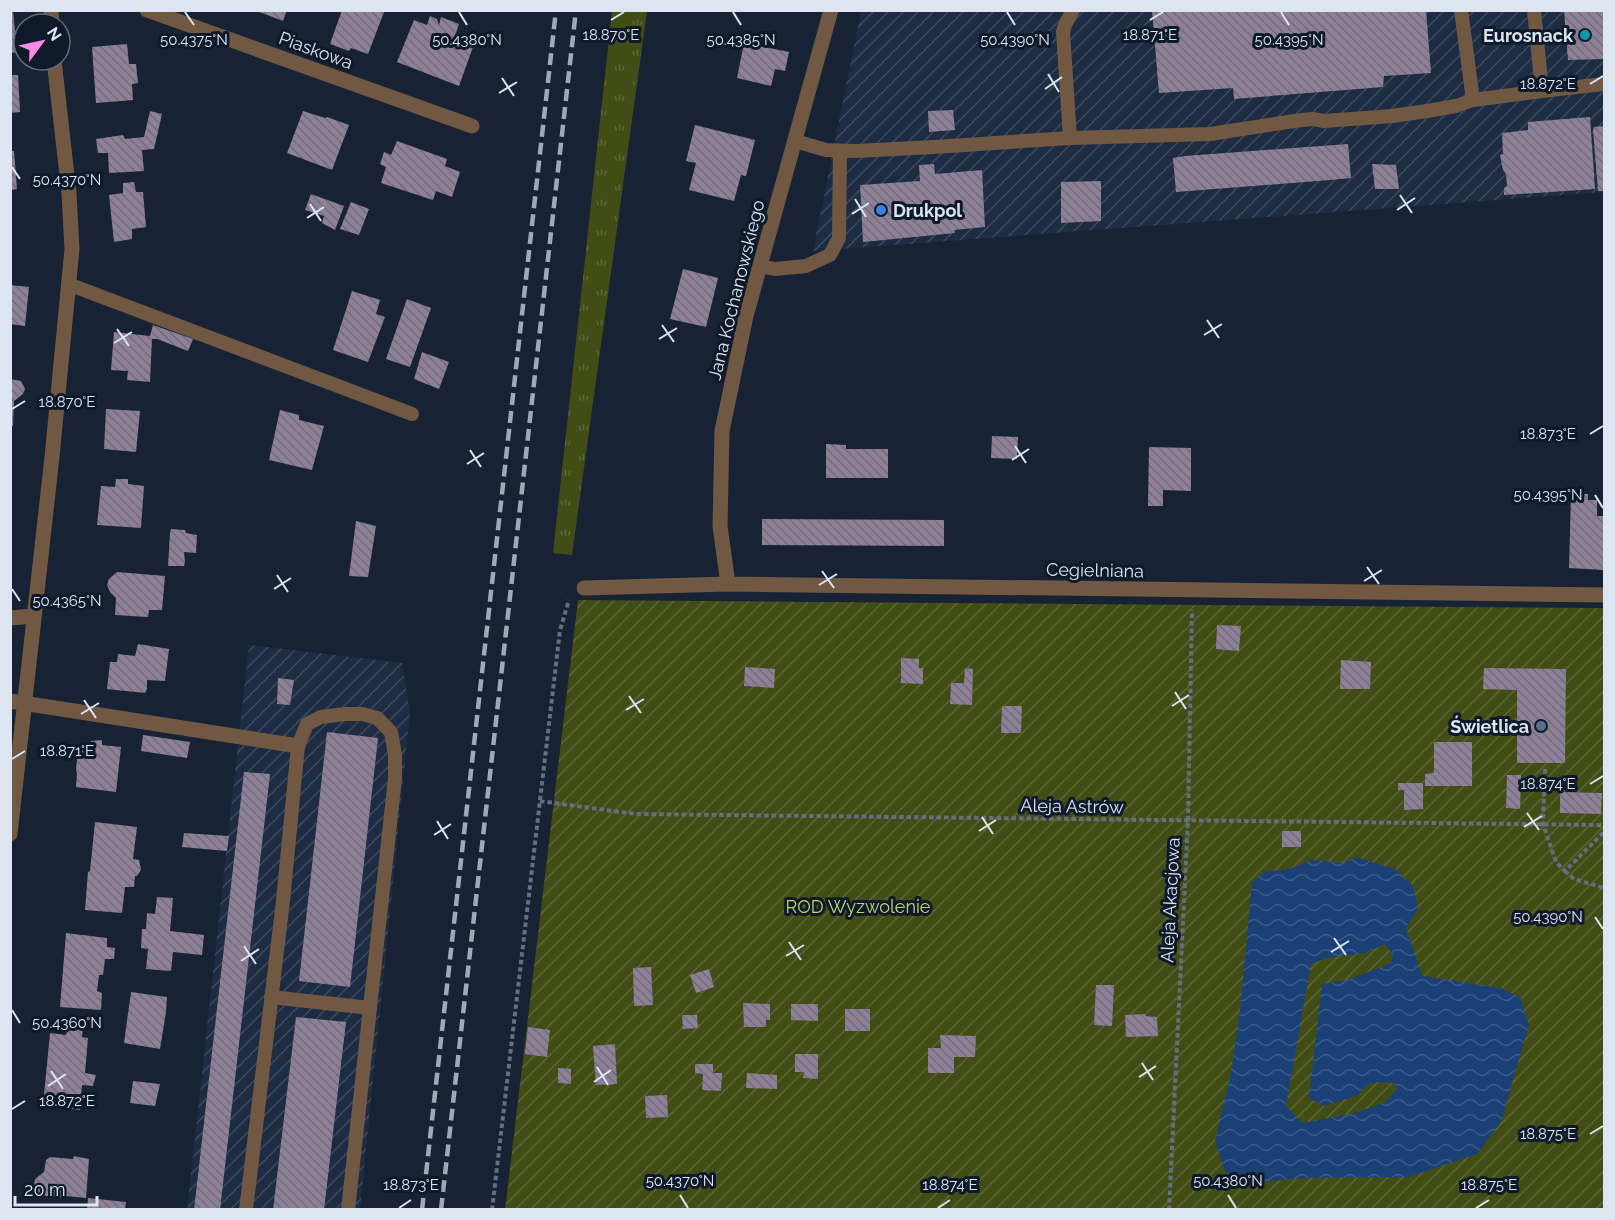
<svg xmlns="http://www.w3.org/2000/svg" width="1615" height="1220" viewBox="0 0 1615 1220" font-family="Raleway,sans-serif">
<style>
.industrial{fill:url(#industrial-furrows)}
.grass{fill:url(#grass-tufts)}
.garden{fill:url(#garden-furrows)}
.water{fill:url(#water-waves);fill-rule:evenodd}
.building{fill:url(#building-back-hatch)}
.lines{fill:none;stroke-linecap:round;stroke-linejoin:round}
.path{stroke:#656f7e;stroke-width:4;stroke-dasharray:4.5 3;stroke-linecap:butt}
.lane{stroke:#705843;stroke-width:14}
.street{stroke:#705843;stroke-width:15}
.rail{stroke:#a0a9b7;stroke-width:4.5;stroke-dasharray:12 6;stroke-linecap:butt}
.ticks{fill:none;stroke:#dde5f1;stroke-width:2}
.culture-dot{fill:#0f9aa8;stroke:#0e192a;stroke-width:2}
.shop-dot{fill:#3f7fe0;stroke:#0e192a;stroke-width:2}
.service-dot{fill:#5c6f8a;stroke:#0e192a;stroke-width:2}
.labels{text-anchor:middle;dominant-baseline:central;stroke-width:6;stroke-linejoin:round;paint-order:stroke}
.poi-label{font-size:18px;font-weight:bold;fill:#dde5f1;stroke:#0e192a;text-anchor:end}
.street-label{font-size:18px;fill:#dde5f1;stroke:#0e192a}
.park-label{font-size:18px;fill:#bbd570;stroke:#0e192a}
.ticks-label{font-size:15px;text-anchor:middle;fill:#dde5f1;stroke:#0e192a;stroke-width:6;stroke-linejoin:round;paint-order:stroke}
</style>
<defs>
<pattern id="industrial-furrows" width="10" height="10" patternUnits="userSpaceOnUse" patternTransform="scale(1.5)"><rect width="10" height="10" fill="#1d2c43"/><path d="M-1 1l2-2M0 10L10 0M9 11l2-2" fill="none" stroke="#3d4a5f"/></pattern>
<pattern id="grass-tufts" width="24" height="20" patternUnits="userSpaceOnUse" patternTransform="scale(1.5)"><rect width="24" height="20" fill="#414d15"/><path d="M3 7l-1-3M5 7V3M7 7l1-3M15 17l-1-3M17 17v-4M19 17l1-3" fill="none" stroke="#5c6638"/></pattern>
<pattern id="garden-furrows" width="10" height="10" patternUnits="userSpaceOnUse" patternTransform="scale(1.5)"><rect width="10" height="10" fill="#414d15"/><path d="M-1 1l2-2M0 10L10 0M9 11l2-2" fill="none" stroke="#5c6638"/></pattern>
<pattern id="water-waves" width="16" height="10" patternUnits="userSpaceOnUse" patternTransform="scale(1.5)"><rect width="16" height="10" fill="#1b4075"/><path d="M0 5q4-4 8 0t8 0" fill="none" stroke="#3c5b89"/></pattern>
<pattern id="building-back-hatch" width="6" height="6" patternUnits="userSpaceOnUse" patternTransform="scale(1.5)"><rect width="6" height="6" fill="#8d8097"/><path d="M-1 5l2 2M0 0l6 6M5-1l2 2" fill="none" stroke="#736b7b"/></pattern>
</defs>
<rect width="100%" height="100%" fill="#172334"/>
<path class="industrial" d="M861 11H1604V192L813 251Z
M249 645 402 663 410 713 360 1209 187 1210Z"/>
<path class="grass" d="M612 11H647L572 555 553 553Z"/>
<path class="garden" d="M578 600 1604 608V1209L505 1210Z"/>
<path class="water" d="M1356 857 1395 869 1413 886 1418 908 1406 928 1422 976 1500 988 1520 997 1529 1025 1501 1122 1477 1154 1408 1177 1304 1178 1257 1182 1227 1176 1215 1141 1231 1073 1240 1010 1252 883 1263 872 1289 869 1312 860 1343 863ZM1384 944 1393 955 1391 963 1348 980 1322 984 1309 1098 1324 1106 1356 1096 1369 1084 1379 1082 1394 1083 1397 1089 1386 1102 1355 1113 1302 1123 1286 1106 1311 964 1326 958 1366 953Z"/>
<path class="building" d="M10 10H13L17 52 10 53Z
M254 10H287L283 21Z
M342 10H381L384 12 368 54 351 48 349 51 330 44Z
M1152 10H1426L1431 73 1384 76 1383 87 1234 99 1233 88 1159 93Z
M1564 10H1604V59L1568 60Z
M430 16 437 19 439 25 441 17 459 24 454 39 473 47 459 86 397 62 414 20 427 25Z
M744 43 789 52 785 71 775 69 771 86 737 78Z
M127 44 129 64H136L138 83 132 84 133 100 96 103 92 47Z
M10 75H18L20 112 10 113Z
M953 110 955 130 929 132 928 111Z
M150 111 162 114 154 149 142 150 144 171 109 173 108 153H98L96 139 123 135 125 139 144 137Z
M303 111 325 118 327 117 349 125 332 170 287 153Z
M1590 117 1595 189 1504 195V188L1507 186 1506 174 1503 170 1500 155 1503 154 1502 133 1528 130V122Z
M695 125 755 140 746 176 741 175 734 201 689 190 696 163 686 161Z
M1604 126V191H1598L1593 130 1594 127Z
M397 141 447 159 445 166 460 172 452 197 436 191 433 200 381 183 386 167 380 164 384 152 391 155Z
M1348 144 1351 178 1330 180 1176 192 1173 158 1185 156Z
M10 151H14L17 189 10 190Z
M934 164 935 174 982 170 985 227 954 230 955 233 863 242 860 185 920 181 919 165Z
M1372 164 1396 165 1399 189H1375Z
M1101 181V221L1061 223V182Z
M134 182 136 192H143L146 227 132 229V239L114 242 109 195 123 193V183Z
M311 194 344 206 335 230 322 223 324 216 305 210Z
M351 202 369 209 359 235 340 229Z
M683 269 718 278 706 327 670 319Z
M10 285 29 287 25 326 10 324Z
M352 291 380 300 376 314 385 317 368 362 333 350Z
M407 299 431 308 410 367 386 359Z
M153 325 193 339 188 351 157 339H152L150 382 127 380 128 371 111 370 114 332 150 336Z
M422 352 449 362 439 389 414 379Z
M10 379 21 381 25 389 23 394 14 401 13 426H10Z
M106 409 140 411 136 452 104 449Z
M280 410 299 415V420L324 426 312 470 269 460Z
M992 436 1018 437 1017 459 991 458Z
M826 444 846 445V449H888V478H826Z
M1149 447 1191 448V491L1163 490V506H1148Z
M116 479H128V484L144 486 141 528 97 525 101 486 115 487Z
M1571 494H1588V500H1597V516H1604V570L1569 568Z
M762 519 944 520V546L762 545Z
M356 521 376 526 368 577 349 576Z
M171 529 185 530 186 533 197 535 196 553 184 552 185 562 184 566H168L170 533Z
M117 572 165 576 162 610H149L148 617 115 615 116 598 110 592 107 585 109 579Z
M1217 625 1241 626 1239 651 1216 649Z
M138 644 169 649 165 681 147 680V689L145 693 107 689 110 662H117L118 654 135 656Z
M901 658 919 659V668H923V684L901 683Z
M1341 660 1371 662 1370 689H1340Z
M745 667 775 669 774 688 744 686Z
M965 668 973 669 972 705 950 704 951 683H964Z
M1484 668 1566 669 1565 763H1517V690L1483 689Z
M278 678 294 680 290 705 277 704Z
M1002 706H1022L1021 733H1001Z
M327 732 378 738 350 987 299 981Z
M143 735 190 742 187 758 141 751Z
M102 740V745L121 747 116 792 76 787 77 773 76 770 78 750H88L91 741Z
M1434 742H1472V786H1425V774L1434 773Z
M244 772 270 774 220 1210H194Z
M1507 775H1521L1520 809 1506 808Z
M1398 783H1423V809L1404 810V790H1398Z
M1560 792 1602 793 1601 814 1560 813Z
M95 822 137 827 133 859 139 860 141 870 137 876H135L134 887H125L122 913 85 910 88 872 90 871Z
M1282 831H1301V847H1282Z
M184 833 229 836 227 851 182 847Z
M157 897 173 898 170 931 204 935 202 955 173 952 171 971 146 969 148 949 141 948 142 929H146L147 913 155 914Z
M66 933 107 938V947L115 948 114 959H105L103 975H99L97 991 102 993 101 1010 60 1007Z
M651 967 653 1005 634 1006 633 968Z
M709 969 714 987 696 993 690 975Z
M1096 985H1114L1112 1026 1094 1025Z
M131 992 167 997 166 1012 160 1049 124 1043Z
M743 1003 770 1004V1020H766V1027H744Z
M791 1004H818V1021L791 1020Z
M845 1009H870V1031H845Z
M1146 1014 1145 1016 1157 1017 1158 1036 1126 1037 1125 1015Z
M682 1015H697L698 1028 683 1029Z
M296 1017 346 1022 324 1210H273Z
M68 1025 83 1027 82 1037 88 1038 85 1073 96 1075 93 1086 82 1085 80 1110 43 1105 50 1033 66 1035Z
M528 1027 550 1030 547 1057 525 1054Z
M940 1035 976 1036 975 1057H954V1073H928V1048H941Z
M615 1044 617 1084 596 1085 593 1046Z
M795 1054H818V1079L803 1078 804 1072H795Z
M695 1064H713V1073H722L721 1091 702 1090 703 1074 695 1073Z
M558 1068 571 1069V1084L558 1083Z
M747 1073 777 1075V1089L746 1088Z
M133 1081 160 1084 155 1106 130 1103Z
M667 1095 668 1117 646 1118 645 1096Z
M74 1156 89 1159 86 1198 66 1196 63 1198 39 1195 34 1186 35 1179 44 1172 46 1160 50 1157 73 1159Z
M88 1198 126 1202 125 1210H87Z"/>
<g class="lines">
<path class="path" d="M1545 769 1543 824 1556 862 1565 871 1604 832
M540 801 635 814 1604 825
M1565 871 1574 879 1604 888
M492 1210 560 630 569 600
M1169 1210 1188 820 1192 610"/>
<path class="lane" d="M1073 10 1065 25 1063 32 1070 138 1210 134 1301 120 1313 119 1324 121 1392 116 1427 111 1456 106 1473 100 1542 91
M1461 10 1473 100
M1534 10 1542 91 1604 84
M795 141 826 150 856 151 934 147 1070 138
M760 266 775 269 806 266 830 255 839 238 840 151
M68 284 412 414
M271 997 370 1008
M246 1210 283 901 298 746 307 724 321 717 345 714H362L377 718 391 732 395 755V778L348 1210"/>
<path class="street" d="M51 10 52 24
M147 10 472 126
M728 584 720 526 722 431 746 316 831 10
M584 588 728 584 1604 595
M10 618 34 616
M10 701 298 746
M10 834 52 457 72 249 69 193 54 60"/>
<path class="rail" d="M422 1210 556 10
M441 1210 576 10"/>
</g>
<path class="ticks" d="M185 12 194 25M459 12 467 25M733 12 741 25M1007 12 1015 25M1281 12 1289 25M611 20 624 12M1150 20 1163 12M1048 74 1059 92M502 78 514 96M1590 84 1603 76M1045 89 1062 77M499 93 517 82M12 167 20 179M1400 195 1412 213M855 199 866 217M310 204 321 221M1397 210 1415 198M852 214 869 203M307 218 324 207M1207 320 1219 338M662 325 674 342M117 329 129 346M1204 335 1222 324M659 339 677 328M114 343 132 332M12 409 25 401M1590 434 1603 426M1015 446 1026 463M470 450 481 467M1012 460 1029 449M467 464 484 453M1595 495 1603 508M1367 567 1379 584M822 571 834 588M277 575 288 592M1364 581 1382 570M819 585 837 574M12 589 20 601M274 589 291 578M1175 692 1186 709M629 696 641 713M84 700 96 718M1172 706 1189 695M626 710 644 699M81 714 99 703M12 759 25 751M1590 784 1603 776M1527 813 1539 830M982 817 993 834M437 821 448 839M1524 827 1542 816M979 831 996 820M434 835 451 824M1595 917 1603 929M1334 938 1346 955M789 942 801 960M244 946 256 964M1331 952 1349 941M786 956 804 945M241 961 259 949M12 1010 20 1023M1142 1063 1153 1080M597 1067 608 1085M51 1071 63 1089M1139 1077 1156 1066M594 1082 611 1070M48 1086 66 1074M12 1109 25 1101M1590 1134 1603 1126M680 1195 688 1208M1228 1195 1236 1208M399 1208 411 1200M938 1208 950 1200M1476 1208 1489 1200"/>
<circle class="culture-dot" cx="1585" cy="35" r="6"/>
<circle class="shop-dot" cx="881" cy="210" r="6"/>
<circle class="service-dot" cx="1541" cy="726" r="6"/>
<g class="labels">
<g class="poi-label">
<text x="1573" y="35">Eurosnack</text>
<text x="893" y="210" text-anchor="start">Drukpol</text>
<text x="1529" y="726">Świetlica</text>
</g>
<g class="street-label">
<text transform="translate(316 50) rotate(20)">Piaskowa</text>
<text transform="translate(736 290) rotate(-76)">Jana Kochanowskiego</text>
<text transform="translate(1095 570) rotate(1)">Cegielniana</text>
<text transform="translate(1072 806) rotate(1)">Aleja Astrów</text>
<text transform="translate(1170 900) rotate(-87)">Aleja Akacjowa</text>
</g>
<g class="park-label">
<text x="858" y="906">ROD Wyzwolenie</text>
</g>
</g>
<g class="ticks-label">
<text x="611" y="40">18.870°E</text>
<text x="1150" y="40">18.871°E</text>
<text x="194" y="45">50.4375°N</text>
<text x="467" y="45">50.4380°N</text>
<text x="741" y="45">50.4385°N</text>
<text x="1015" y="45">50.4390°N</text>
<text x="1289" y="45">50.4395°N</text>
<text x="1548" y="89">18.872°E</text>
<text x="67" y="185">50.4370°N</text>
<text x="67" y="407">18.870°E</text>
<text x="1548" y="439">18.873°E</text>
<text x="1548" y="500">50.4395°N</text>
<text x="67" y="606">50.4365°N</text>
<text x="67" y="756">18.871°E</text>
<text x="1548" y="789">18.874°E</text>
<text x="1548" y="922">50.4390°N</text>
<text x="67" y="1028">50.4360°N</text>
<text x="67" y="1106">18.872°E</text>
<text x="1548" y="1139">18.875°E</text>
<text x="680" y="1186">50.4370°N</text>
<text x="1228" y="1186">50.4380°N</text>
<text x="411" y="1190">18.873°E</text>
<text x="950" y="1190">18.874°E</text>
<text x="1489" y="1190">18.875°E</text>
</g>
<rect width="1615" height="1220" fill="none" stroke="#dde5f1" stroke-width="24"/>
<g transform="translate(42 42) rotate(57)"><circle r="28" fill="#0e192a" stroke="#616b7a" stroke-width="1.5"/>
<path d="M0-4.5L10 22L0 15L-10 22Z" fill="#fb87e6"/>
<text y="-9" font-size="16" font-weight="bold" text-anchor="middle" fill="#dde5f1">N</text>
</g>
<path d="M15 1196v9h82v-9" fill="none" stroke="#dde5f1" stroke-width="3"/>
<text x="24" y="1196" font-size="18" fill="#dde5f1" stroke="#0e192a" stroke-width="4.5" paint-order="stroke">20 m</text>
</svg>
